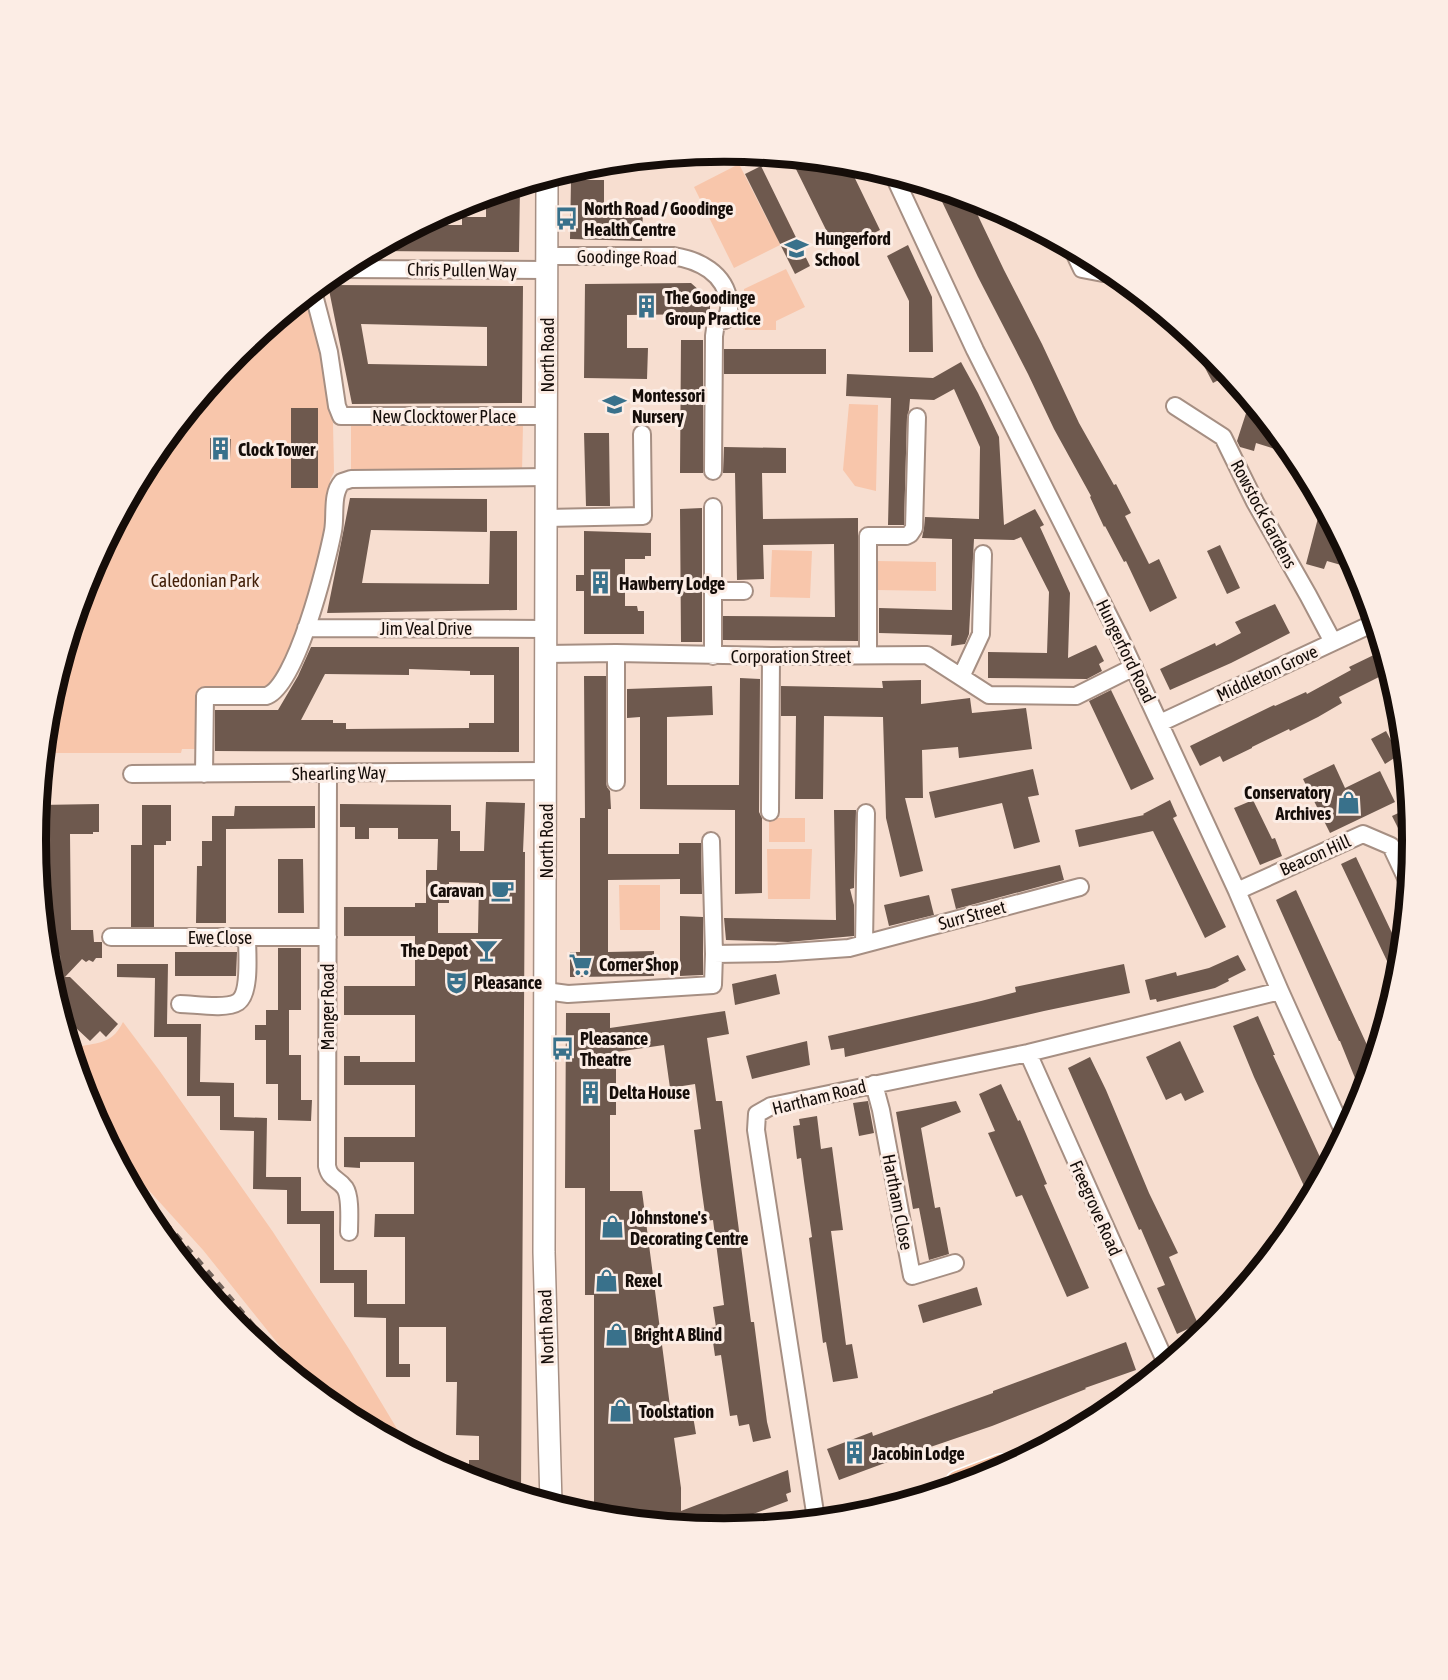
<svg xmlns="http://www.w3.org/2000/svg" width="1448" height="1680" viewBox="0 0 1448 1680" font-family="'Asap Condensed',sans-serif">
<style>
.green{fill:#f8c6ab}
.building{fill:#6e594e;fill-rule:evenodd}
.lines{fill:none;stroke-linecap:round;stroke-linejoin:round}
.minor-casing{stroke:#a68f83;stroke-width:20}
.tertiary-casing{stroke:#a68f83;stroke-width:24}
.primary-casing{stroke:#fff;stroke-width:30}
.minor{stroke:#fff;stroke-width:16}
.tertiary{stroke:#fff;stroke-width:21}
.primary{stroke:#f4bb9a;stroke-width:27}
.rail{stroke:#71625a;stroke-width:4.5;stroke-dasharray:8 8;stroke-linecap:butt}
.labels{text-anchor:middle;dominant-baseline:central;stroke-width:6;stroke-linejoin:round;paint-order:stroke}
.poi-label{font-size:18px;font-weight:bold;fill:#150d09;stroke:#fcede5;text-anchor:start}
.street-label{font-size:18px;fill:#150d09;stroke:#fcede5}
.park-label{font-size:18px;fill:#432009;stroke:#fcede5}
.rim{fill:none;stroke:#150d09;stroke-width:8}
</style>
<rect width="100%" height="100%" fill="#f7ded0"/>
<path class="green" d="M739 164 770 225 786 217 793 231 777 238 780 245 734 268 694 187Z
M786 269 805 307 776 321V330H745L744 289Z
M309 295 328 384 333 423 334 472 330 480 329 513 315 577 298 629 272 686 267 690 199 691 200 749H182L181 753H45L49 705 89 576 152 457 238 353Z
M849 404 878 405 876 491 855 486 843 470Z
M351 424H523L522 472 351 471Z
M772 550 812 551 810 598 770 597Z
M877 561 936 562V591L877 590Z
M769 818H805V842H769Z
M767 849H812L810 899H768Z
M619 885H660V930H620Z
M123 1022 159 1070 273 1232 349 1349 408 1447 341 1412 316 1391 203 1250 114 1152 88 1103 68 1035 82 1046C103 1042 113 1042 123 1022Z"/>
<path class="building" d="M791 159 848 164 880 230 864 238 861 232 834 246Z
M761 166 810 266 795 274 745 174Z
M571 180H604V206L643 207 642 241 570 239Z
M520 187 519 252 374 251 423 225H462V217H486V197Z
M936 189 970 199 1004 270 1042 344 1079 423 1114 485 1116 484 1131 513 1125 516 1149 564 1159 559 1177 598 1150 612 1126 561 1124 562 1105 526 1104 527 1090 497 1091 496 1054 429 1028 374 978 277Z
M908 245 932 297 933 352H909V301L887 256Z
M691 283 710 300V314L627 315V348H648L647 379 584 378 585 284Z
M328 285 523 286 522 403 352 404ZM361 324 487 327V366L368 364Z
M1187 334 1211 354 1228 375 1213 383Z
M681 340H703V473H680Z
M724 349H826V374H724Z
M961 362 978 393 999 437 1004 525 1035 509 1044 525 1040 527 1070 593 1068 658 1096 645 1104 661 1099 664 1102 671 1087 679 988 678V652L1047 653 1049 592 1021 537 1014 540 974 539 969 634 965 644 951 646 952 635 879 633V608L952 610V539L922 538 924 528 925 517 979 519 980 447 954 389 934 400 910 399 909 410 907 417 904 525H888L891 398 846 396 847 374 933 378Z
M1250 401 1289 450 1294 455 1256 443 1254 451 1240 447 1237 441Z
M291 408H318V488H291Z
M584 433H609L610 506H586Z
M210 438 231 439 230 459H210Z
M724 447 786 448V473H762L763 519 858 518V641L723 640V616L835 617 834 544 763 545 764 579 737 580 735 473H723Z
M350 498 487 499V532L371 530 362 583 489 584 490 531H517V610L327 613Z
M702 508V642H681L680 509Z
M1318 518 1330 522 1355 569 1327 561 1324 569 1306 564Z
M584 531 651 533V556H645V559H625V606H637L638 611H644V634H584V591H576V575H584Z
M1220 545 1240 588 1227 594 1207 551Z
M1275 604 1290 633 1231 663 1170 690 1160 669 1215 643 1216 646 1241 633 1235 622Z
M311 647H519V752L215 751V710H278L298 676ZM409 669 470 671V675H494V723H469V728L346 729V723H333V720H301L325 674 409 675Z
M1382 651 1389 672 1339 697 1342 703 1318 717 1290 731 1289 729 1252 747V748L1223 762 1220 756 1200 766 1190 746 1274 705 1275 706 1306 692 1307 694 1351 670 1349 667Z
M584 676H606V782L607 787 610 791 611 809H608V854H679V843H701L702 894H680V879L608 880V952L654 951V976L570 977V952H580V818H585Z
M740 678 760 679 759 812 762 818V893L735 894V810L640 809V717L627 718V689L712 686 713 715 667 717V785H739Z
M921 680V704L970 698 972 713 1026 708 1032 749 959 758 958 747 922 750 923 798H905L923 871 900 877 886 818 883 717 824 716 823 799H795L796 716H781V686L883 688 882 681Z
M1111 690 1154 779 1131 790 1089 701Z
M1386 731 1399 755 1385 764 1371 739Z
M1334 764 1345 788 1380 771 1395 802 1330 833 1303 779Z
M1033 769 1039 795 1028 797 1040 842 1014 849 1002 803 935 818 929 792Z
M1170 800 1177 816 1173 818 1226 927 1205 938 1153 831 1079 847 1075 830 1144 815 1143 814Z
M1253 800 1272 839 1275 838 1282 856 1260 865 1234 808Z
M486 802 525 803 523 852H525L521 1494 469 1478V1460H479V1436L456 1435 457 1382H446V1327H399V1364H410V1377H386V1318L354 1317V1283H320V1224H287V1190L253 1189 254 1131 220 1130V1096H187V1037H154L155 978 117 977V964H168L167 1024H201L200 1082 234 1083V1117L267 1118 266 1177H301V1211H334V1270H367V1304H405V1237H374L375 1214H414V1162H360V1168L344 1167V1137H415V1085H344V1056H360V1062H415V1015H344V986H415V936H344V907H415V903H426V870H437L438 839H398V828H369V839H355V827H340V804L451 805V831H460V851H484ZM449 882 479 883 478 933H438V903H449Z
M99 804V832H93V834H70L71 930H93L94 942H102V958H96L93 962 89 960 86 962 82 959 65 977H70L118 1024 106 1037 100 1031 90 1041 62 1015 50 977H62L60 955 46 947 36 840 39 805Z
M142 805H171V841H166V845H142Z
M235 806H315V828L226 829V923H196L197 866H202V841H212V816H234Z
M1409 808 1412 840 1411 854 1392 816Z
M834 810H856L854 888 850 889 854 905V936L788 942 726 940 724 918 836 920Z
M131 845H154V927H131Z
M1356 857 1401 952 1397 982 1341 864Z
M278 859H303L304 913H278Z
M1060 865 1064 880 956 909 951 889Z
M1296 890 1373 1058 1367 1079 1357 1083 1340 1041H1339L1276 900Z
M929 895 934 915 889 926 884 905Z
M680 916 703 917V975L680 976Z
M278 948H301V1010H278Z
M175 952H237L236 976H175Z
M1238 955 1246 970 1228 979 1229 981 1215 988 1157 1002 1156 999 1150 1000 1145 980 1176 972 1177 976 1209 968Z
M1124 964 1130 993 1044 1011 845 1057 844 1048 831 1050 828 1036 981 1001 1016 992 1015 987Z
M776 974 780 994 735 1005 732 984Z
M266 1010H289V1055H301V1100H312L311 1121 278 1120V1084H266V1040H255V1025H266Z
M725 1011 729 1034 707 1038 716 1101H722L751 1322H754L767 1422 771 1438 753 1442 749 1424 739 1426 737 1415 730 1416 721 1355 715 1356 711 1328 716 1327 713 1307 724 1305 713 1220 706 1221 701 1185 694 1130 701 1129 695 1084 670 1088 664 1045 616 1052V1115H610V1191H642L671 1414 692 1410 696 1434 674 1438 681 1488V1511L788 1470 791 1492 786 1494 788 1501 718 1527 594 1515V1295H585V1188H565L566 1013H610V1028Z
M1258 1016 1275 1055H1273L1325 1168 1309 1197 1254 1077 1233 1026Z
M807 1041 810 1065 752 1079 746 1056Z
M1180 1041 1204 1092 1185 1101 1181 1093 1166 1100 1146 1057Z
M1090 1057 1106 1090 1149 1193 1178 1253 1169 1257 1198 1324 1177 1334 1157 1288 1165 1285 1141 1229 1139 1230 1068 1068Z
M1001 1084 1018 1121 1020 1120 1026 1134 1047 1184 1044 1185 1089 1288 1067 1297 1022 1195 1016 1197 988 1133 995 1131 979 1094Z
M868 1101 874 1133 859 1136 853 1103Z
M956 1101 961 1112 921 1128 935 1208 940 1207 949 1254 929 1260 919 1208 913 1209 896 1112Z
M817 1116 821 1149 832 1147 843 1230 831 1231 846 1345 852 1344 858 1378 833 1382 826 1342 823 1343 809 1238 812 1237 804 1181 801 1158 797 1159 793 1126 800 1125 799 1119Z
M977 1287 982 1305 923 1323 918 1305Z
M1126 1342 1136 1370 1085 1388 1086 1389 992 1426 901 1457 839 1480 827 1449 872 1432 873 1436 993 1393V1391Z"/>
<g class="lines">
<defs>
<path id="minor" d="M894 176 975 350 1120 638 1237 891 1280 991 1344 1133
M1073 250 1082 269 1103 273
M547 256H673C699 260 725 273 729 302 730 309 729 314 725 320L716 322 714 336 713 471
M341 269 547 270
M313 291 329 352 337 406 341 416H547
M1175 406 1223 437 1255 502 1308 595 1333 642
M713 507V656
M546 518 643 516 642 434
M713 591H744
M306 628 546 629
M546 654 616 653 771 656 927 655 989 695 1076 696 1134 667
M868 655V536H906L910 534 914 528 917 417
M961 677 981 634 983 554
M1160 723 1374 623
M328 773 327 1166C330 1180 338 1178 345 1188 351 1197 349 1221 349 1232
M132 774 545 771
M204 774 205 696H266C296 688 327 562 333 531 336 516 331 494 342 482L351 479 547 477
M616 782V653
M770 812 771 656
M711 841 714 954
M1237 891 1363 834 1391 846 1408 882
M111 937H328
M864 944 866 813
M545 991 568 994 713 985 714 954 777 953 849 948 1080 887
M180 1004C194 1004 226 1010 238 1002 251 993 247 952 247 937
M1028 1053 1166 1363
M874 1084 881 1110 912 1276 955 1263
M816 1519 756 1130 757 1114 771 1106 1028 1053 1280 991"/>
<path id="tertiary" d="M547 178 544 1252 551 1503"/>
<path id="primary" d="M959 1484 1001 1468"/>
</defs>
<use href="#minor" class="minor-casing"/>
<use href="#tertiary" class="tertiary-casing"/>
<use href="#primary" class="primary-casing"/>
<use href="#minor" class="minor"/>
<use href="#tertiary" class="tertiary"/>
<use href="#primary" class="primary"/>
<path class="rail" d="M133 1187C186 1245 237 1304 286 1366"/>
</g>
<defs>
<symbol id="bus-bare" viewBox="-9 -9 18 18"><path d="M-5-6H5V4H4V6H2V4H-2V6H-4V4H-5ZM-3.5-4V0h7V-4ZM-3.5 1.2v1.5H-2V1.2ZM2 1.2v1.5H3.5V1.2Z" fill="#39718b" stroke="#fcede5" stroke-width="2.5" paint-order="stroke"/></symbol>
<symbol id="school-bare" viewBox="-9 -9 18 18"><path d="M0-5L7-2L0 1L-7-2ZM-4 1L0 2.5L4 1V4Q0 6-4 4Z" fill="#39718b" stroke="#fcede5" stroke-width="2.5" paint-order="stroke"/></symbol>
<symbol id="building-bare" viewBox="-9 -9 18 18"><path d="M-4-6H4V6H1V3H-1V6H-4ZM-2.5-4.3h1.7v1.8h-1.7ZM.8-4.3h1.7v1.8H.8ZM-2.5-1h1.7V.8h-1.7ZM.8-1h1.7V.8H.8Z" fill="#39718b" stroke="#fcede5" stroke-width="2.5" paint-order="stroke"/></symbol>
<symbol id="shop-bare" viewBox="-9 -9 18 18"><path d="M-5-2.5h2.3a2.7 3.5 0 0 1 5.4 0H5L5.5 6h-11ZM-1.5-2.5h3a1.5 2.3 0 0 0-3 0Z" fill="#39718b" stroke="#fcede5" stroke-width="2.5" paint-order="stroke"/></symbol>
<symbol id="cafe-bare" viewBox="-9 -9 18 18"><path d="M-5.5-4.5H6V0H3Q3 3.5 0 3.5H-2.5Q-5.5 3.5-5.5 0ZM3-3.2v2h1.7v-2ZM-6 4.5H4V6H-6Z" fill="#39718b" stroke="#fcede5" stroke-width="2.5" paint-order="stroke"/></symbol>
<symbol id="bar-bare" viewBox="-9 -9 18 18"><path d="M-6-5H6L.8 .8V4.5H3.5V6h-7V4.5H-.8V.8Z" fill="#39718b" stroke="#fcede5" stroke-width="2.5" paint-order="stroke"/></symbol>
<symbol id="supermarket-bare" viewBox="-9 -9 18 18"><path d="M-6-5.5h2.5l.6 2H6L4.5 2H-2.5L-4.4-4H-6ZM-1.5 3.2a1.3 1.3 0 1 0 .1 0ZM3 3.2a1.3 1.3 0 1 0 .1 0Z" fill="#39718b" stroke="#fcede5" stroke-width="2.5" paint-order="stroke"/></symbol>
<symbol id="theatre-bare" viewBox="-9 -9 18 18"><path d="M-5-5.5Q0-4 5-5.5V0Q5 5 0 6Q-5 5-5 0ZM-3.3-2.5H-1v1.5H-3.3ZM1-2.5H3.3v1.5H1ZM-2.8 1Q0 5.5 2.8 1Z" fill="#39718b" stroke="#fcede5" stroke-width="2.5" paint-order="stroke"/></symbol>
</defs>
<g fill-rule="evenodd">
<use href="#bus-bare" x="550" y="202" width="33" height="33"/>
<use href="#school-bare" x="780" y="232" width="33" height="33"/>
<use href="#building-bare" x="630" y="290" width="33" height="33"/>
<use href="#school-bare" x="598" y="388" width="33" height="33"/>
<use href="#building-bare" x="204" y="432" width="33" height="33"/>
<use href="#building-bare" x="584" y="566" width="33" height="33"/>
<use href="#shop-bare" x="1332" y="786" width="33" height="33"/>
<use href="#cafe-bare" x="486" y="874" width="33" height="33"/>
<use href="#bar-bare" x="470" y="934" width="33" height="33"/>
<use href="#supermarket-bare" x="564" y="948" width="33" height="33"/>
<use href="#theatre-bare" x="440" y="966" width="33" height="33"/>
<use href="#bus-bare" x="546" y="1032" width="33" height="33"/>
<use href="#building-bare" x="574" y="1076" width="33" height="33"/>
<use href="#shop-bare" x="596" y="1210" width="33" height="33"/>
<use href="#shop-bare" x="590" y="1264" width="33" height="33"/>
<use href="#shop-bare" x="600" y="1318" width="33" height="33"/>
<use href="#shop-bare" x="604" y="1394" width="33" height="33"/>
<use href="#building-bare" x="838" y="1436" width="33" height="33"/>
</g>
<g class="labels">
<g class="poi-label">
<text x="584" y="208">North Road / Goodinge<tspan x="584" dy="21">Health Centre</tspan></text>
<text x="815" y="238">Hungerford<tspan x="815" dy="21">School</tspan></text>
<text x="665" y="297">The Goodinge<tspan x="665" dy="21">Group Practice</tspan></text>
<text x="632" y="395">Montessori<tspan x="632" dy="21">Nursery</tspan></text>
<text x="238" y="449">Clock Tower</text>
<text x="619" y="583">Hawberry Lodge</text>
<text x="1331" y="792" text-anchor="end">Conservatory<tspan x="1331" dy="21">Archives</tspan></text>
<text x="484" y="890" text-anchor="end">Caravan</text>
<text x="468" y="950" text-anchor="end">The Depot</text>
<text x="599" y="964">Corner Shop</text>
<text x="474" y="982">Pleasance</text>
<text x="580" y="1038">Pleasance<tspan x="580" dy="21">Theatre</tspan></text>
<text x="609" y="1092">Delta House</text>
<text x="630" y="1217">Johnstone's<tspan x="630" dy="21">Decorating Centre</tspan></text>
<text x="625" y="1280">Rexel</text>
<text x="634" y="1334">Bright A Blind</text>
<text x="639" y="1411">Toolstation</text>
<text x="872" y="1453">Jacobin Lodge</text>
</g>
<g class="street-label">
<text transform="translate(627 257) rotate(1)">Goodinge Road</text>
<text transform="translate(462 270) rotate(1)">Chris Pullen Way</text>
<text transform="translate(547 355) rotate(-90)">North Road</text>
<text x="444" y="416">New Clocktower Place</text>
<text transform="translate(1264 514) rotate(62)">Rowstock Gardens</text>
<text x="426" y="628">Jim Veal Drive</text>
<text transform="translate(1126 651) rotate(64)">Hungerford Road</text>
<text x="791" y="656">Corporation Street</text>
<text transform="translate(1267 673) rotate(-25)">Middleton Grove</text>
<text transform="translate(339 773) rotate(-1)">Shearling Way</text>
<text transform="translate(546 841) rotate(-90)">North Road</text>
<text transform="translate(1315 855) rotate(-24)">Beacon Hill</text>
<text transform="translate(972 915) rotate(-15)">Surr Street</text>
<text x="220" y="937">Ewe Close</text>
<text transform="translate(327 1007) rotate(-90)">Manger Road</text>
<text transform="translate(819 1097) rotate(-14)">Hartham Road</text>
<text transform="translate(898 1202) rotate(79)">Hartham Close</text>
<text transform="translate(1096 1208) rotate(66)">Freegrove Road</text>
<text transform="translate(546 1327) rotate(-92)">North Road</text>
</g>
<g class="park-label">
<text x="205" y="580">Caledonian Park</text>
</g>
</g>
<path d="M0 0H1448V1680H0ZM46 840a678 678 0 1 1 1356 0a678 678 0 1 1-1356 0Z" fill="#fcede5" fill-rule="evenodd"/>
<path class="rim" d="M46 840a678 678 0 1 1 1356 0a678 678 0 1 1-1356 0Z"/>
</svg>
